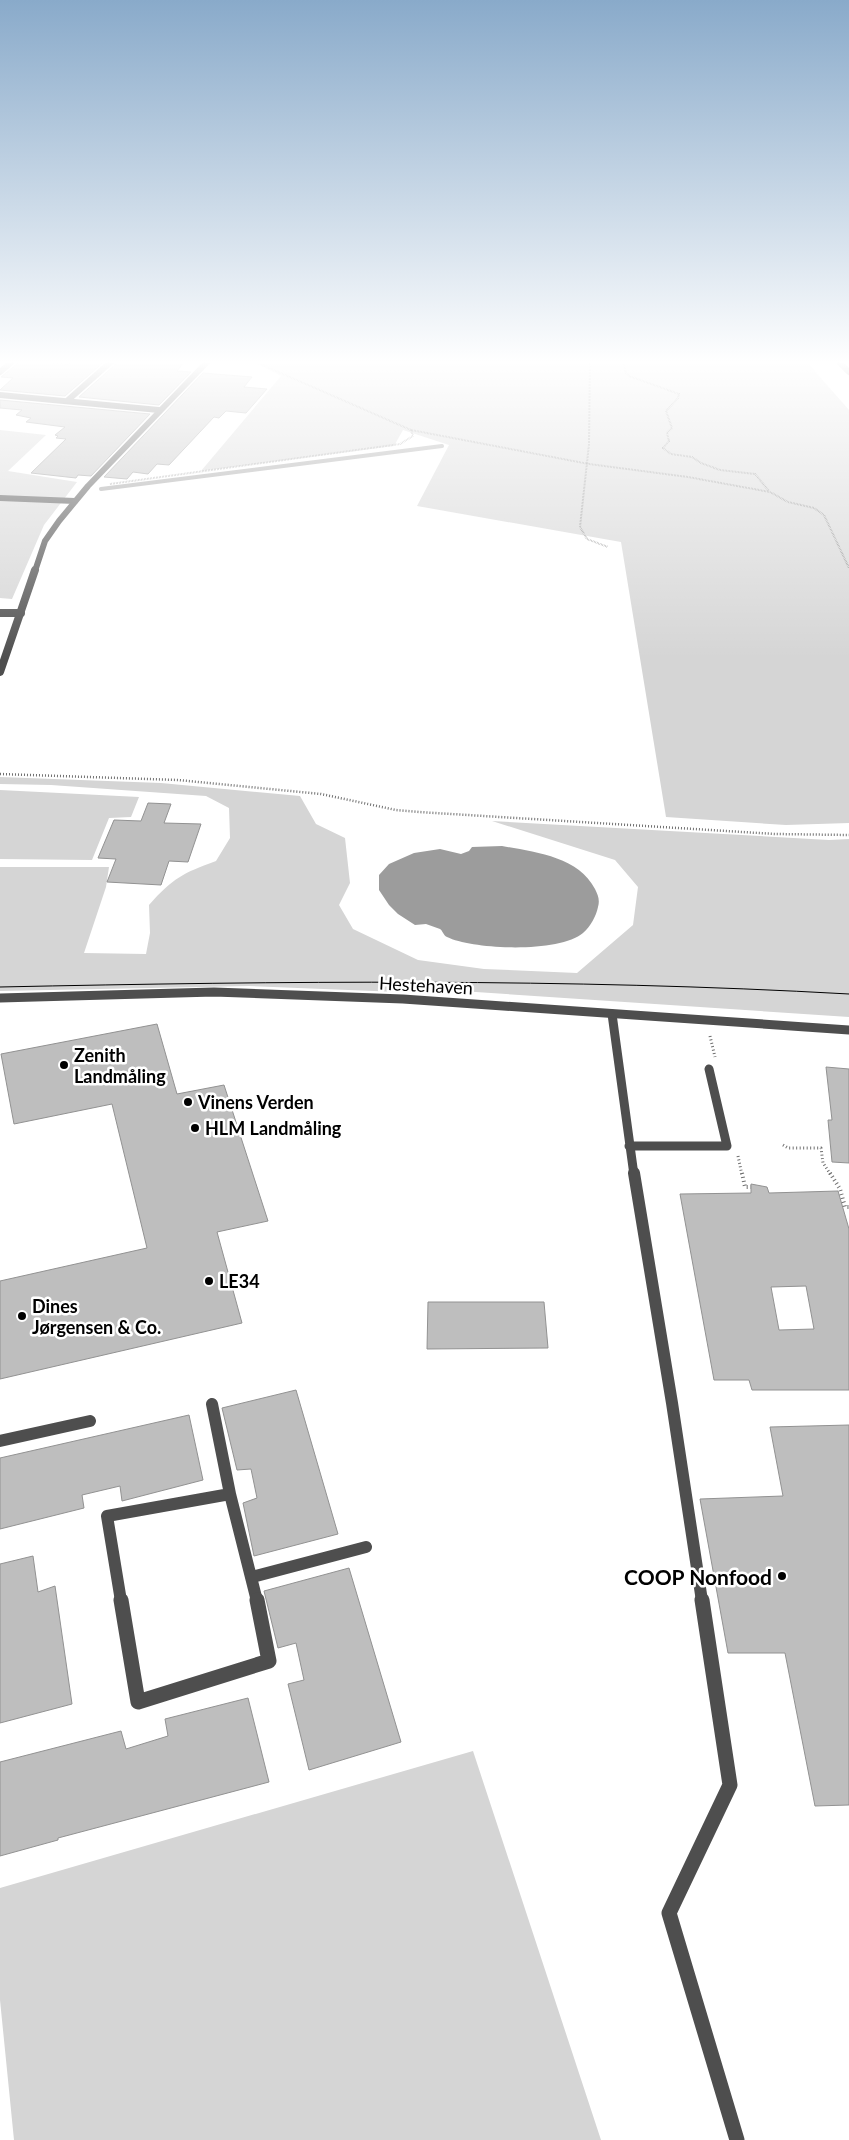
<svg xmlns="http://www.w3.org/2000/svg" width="849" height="2140" viewBox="0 0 849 2140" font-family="Lato,sans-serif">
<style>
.green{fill:#d5d5d5}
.water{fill:#9c9c9c}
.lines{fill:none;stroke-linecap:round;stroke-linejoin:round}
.stream{stroke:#9c9c9c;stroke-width:4}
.building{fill:#bebebe;stroke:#929292;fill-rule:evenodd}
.path-far3{stroke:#707070;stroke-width:2;stroke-dasharray:0.5 1;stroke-linecap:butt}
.path-far2{stroke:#707070;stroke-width:2.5;stroke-dasharray:1 2;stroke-linecap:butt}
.path-far1{stroke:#707070;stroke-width:3;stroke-dasharray:1 2.5;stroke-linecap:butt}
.path{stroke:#707070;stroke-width:4;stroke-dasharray:1 3;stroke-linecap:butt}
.service-far4{stroke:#4e4e4e;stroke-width:6}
.service-far3{stroke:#4e4e4e;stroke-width:8}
.service-far2{stroke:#4e4e4e;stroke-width:9}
.service-far1{stroke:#4e4e4e;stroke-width:12}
.service{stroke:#4e4e4e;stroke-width:15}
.minor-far2{stroke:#4e4e4e;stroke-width:6}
.minor-far1{stroke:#4e4e4e;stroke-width:8}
.minor{stroke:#4e4e4e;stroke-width:9}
.tertiary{stroke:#4e4e4e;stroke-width:6}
.tram{stroke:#000;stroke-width:1}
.poi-dot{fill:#000;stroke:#fff;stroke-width:2}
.labels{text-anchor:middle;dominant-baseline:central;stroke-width:5;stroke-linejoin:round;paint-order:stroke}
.street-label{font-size:18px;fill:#000;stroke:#fff}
.poi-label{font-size:18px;font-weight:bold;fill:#000;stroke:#fff;text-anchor:start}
.near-poi-label{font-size:21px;font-weight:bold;fill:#000;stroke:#fff;text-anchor:end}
</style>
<rect width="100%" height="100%" fill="#fff"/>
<path class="green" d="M250 360H805L849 410V823L786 825 666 817 621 542 417 506 449 445 403 430 394 446 201 471 281 376Z
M0 430 46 435 8 471 77 482 44 525 12 599 0 598Z
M0 777 161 783 300 796 316 824 345 838 350 883 339 905 353 929 418 960 484 969 577 973 633 925 638 887 615 860 492 821 829 840 849 839V1017L400 987 399 992 249 986 0 991V867H109L106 887 84 953 146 954 150 933 149 905C173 878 183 873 216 861L230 838 229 808 206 796 51 785 0 784Z
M0 790 139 797 131 817 109 818 92 860 0 859Z
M473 1751 601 2140H14L0 2000V1888Z"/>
<path class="water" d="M502 846C533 852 578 856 595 889 598 895 600 900 598 907 596 916 591 926 583 933 560 953 474 950 447 937 443 935 443 931 440 929L426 924 415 925 398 914 389 905 379 890V875L389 864 414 853 440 849 461 854 469 851 472 847Z"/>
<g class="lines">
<path class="stream" d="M101 489 442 446"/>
</g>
<path class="building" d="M19 360 68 364 73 360H106L65 396 0 390 13 378 1 377 17 364Z
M118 360 160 362 162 360H186L177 371 191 372 159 405 79 397 116 364Z
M203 373 252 377 244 387 267 389 246 413 226 411 219 418 214 417 169 465 157 464 148 474 133 472 127 479 104 477Z
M0 400 150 414 91 476 78 475 76 478 31 473 66 439 56 438 58 436 55 435 65 427 26 422 31 418 16 415 22 410 0 408Z
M148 803 171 804 164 823 201 824 188 862 169 861 161 885 107 882 116 859 98 858 114 820 141 821Z
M157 1024 177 1094 224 1085 268 1221 217 1232 242 1323 0 1379V1281L147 1248 112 1104 14 1124 1 1054Z
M826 1067 849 1069V1163L832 1162 828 1120H832Z
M751 1184 767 1187 769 1193 838 1191 849 1229V1390H752L749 1380H714L680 1194 751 1193ZM806 1286 814 1329 779 1330 771 1287Z
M428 1302H544L548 1348 427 1349Z
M296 1390 338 1534 254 1556 243 1503 257 1498 251 1469 237 1470 222 1408Z
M189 1415 203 1480 122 1501 120 1486 82 1495 84 1508 0 1529V1458Z
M849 1425V1805L815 1806 785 1653H728L700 1499 783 1496 770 1427Z
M33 1556 38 1592 55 1586 72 1704 0 1723V1564Z
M349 1568 401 1742 309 1770 288 1684 304 1680 296 1643 278 1648 264 1591Z
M248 1698 269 1782 58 1838V1840L0 1856V1762L121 1731 126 1749 168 1736 165 1719Z"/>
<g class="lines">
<path class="path-far3" d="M590 360 589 444 580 527 587 539 608 547
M622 360 626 373 629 376 679 394 678 398 666 411 672 428 667 433 669 441 663 448 671 454 692 457 701 463 720 470 755 474 769 491
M411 430 589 464 688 477 770 492 788 502 814 508 824 515 849 568
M110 484 400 444 413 436 411 430 251 360"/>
<path class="path-far2" d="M0 774 178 780 321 794 396 810 419 812 775 834 849 835"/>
<path class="path-far1" d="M710 1036 715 1057
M783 1145 788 1148H821L823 1163 831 1175
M738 1156 742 1175"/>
<path class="path" d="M742 1173 745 1187H751
M830 1173 840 1189 845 1207H849"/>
<path class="service-far4" d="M0 498 75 501"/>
<path class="service-far3" d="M0 613H21"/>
<path class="service-far2" d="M612 1014 634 1175
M629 1146H727L709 1069"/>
<path class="service-far1" d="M634 1173 672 1403 702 1601
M212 1404 230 1494
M0 1441 90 1421
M252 1577 366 1547
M121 1601 107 1516 230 1494 257 1601"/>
<path class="service" d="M121 1600 138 1702 269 1661 257 1600
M702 1600 730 1785 669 1913 737 2140"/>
<path class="minor-far2" d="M0 372 14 360
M0 395 159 410
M67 401 113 360
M35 571 45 541 59 521 88 486 209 360"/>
<path class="minor-far1" d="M0 672 35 570"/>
<path class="minor" d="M0 998 214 992 403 999 849 1030"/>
<path class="tertiary" d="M837 360 849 372"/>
<path class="tram" d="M0 987C283 981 566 978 849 994"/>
</g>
<linearGradient id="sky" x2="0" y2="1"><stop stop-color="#89aaca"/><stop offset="0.55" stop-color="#fff"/><stop offset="1" stop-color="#fff" stop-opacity="0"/></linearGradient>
<rect width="849" height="659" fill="url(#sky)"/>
<g class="poi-dot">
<circle cx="64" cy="1065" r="5"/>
<circle cx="188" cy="1102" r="5"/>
<circle cx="195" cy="1128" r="5"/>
<circle cx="209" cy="1281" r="5"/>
<circle cx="22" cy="1316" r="5"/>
<circle cx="782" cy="1576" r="5"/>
</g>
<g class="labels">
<g class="street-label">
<text transform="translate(426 985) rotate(3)">Hestehaven</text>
</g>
<g class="poi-label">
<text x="74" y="1055">Zenith<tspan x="74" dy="21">Landmåling</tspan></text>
<text x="198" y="1102">Vinens Verden</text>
<text x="205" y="1128">HLM Landmåling</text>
<text x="219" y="1281">LE34</text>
<text x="32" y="1306">Dines<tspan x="32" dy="21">Jørgensen &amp; Co.</tspan></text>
</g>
<g class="near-poi-label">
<text x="772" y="1576">COOP Nonfood</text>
</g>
</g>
</svg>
